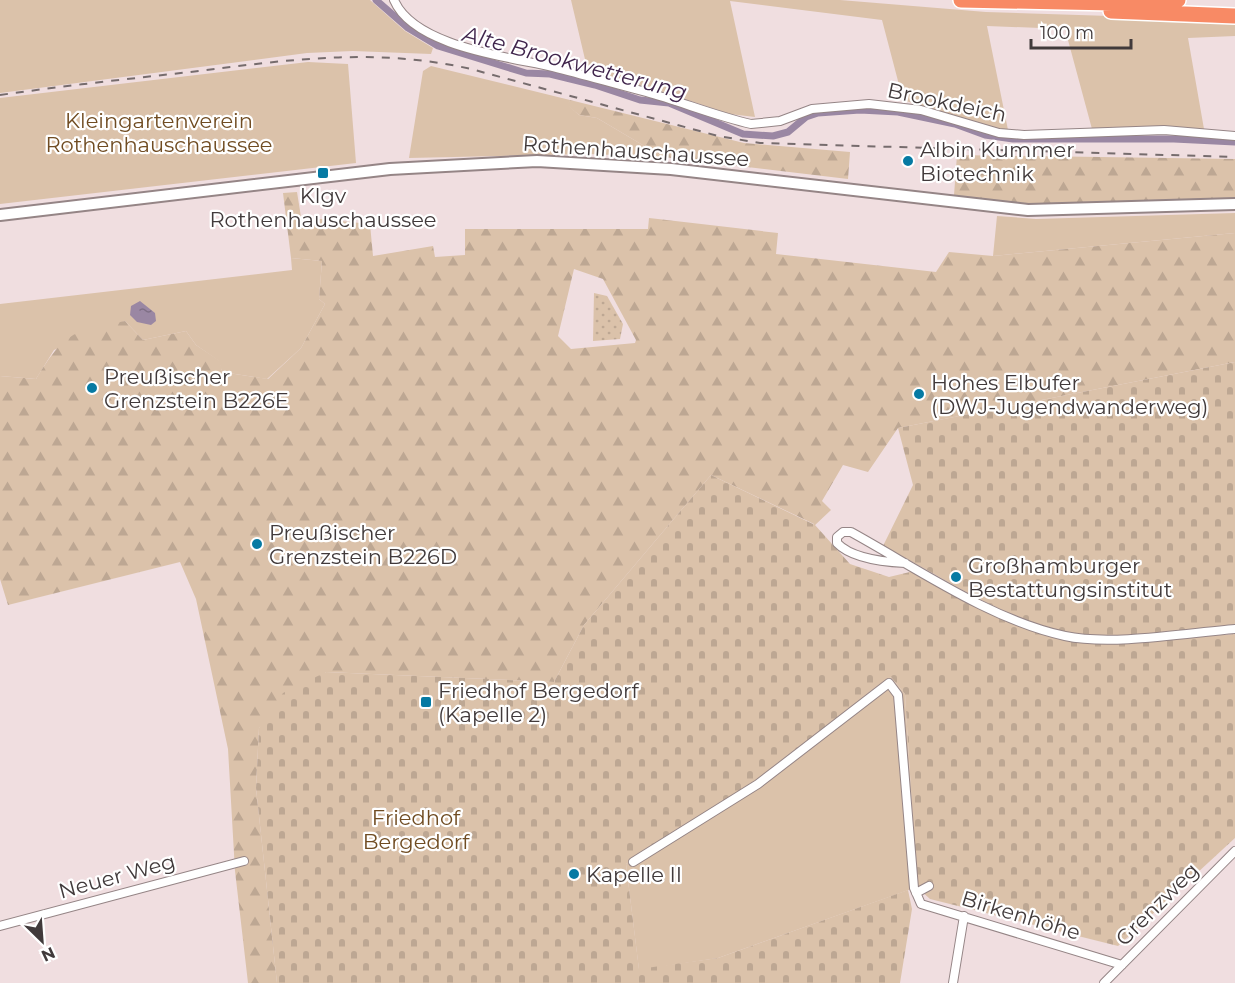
<svg xmlns="http://www.w3.org/2000/svg" width="1235" height="983" viewBox="0 0 1235 983" font-family="Montserrat,sans-serif">
<style>
.green{fill:#dbc2aa}
.forest{fill:url(#forest-firs);fill-rule:evenodd}
.cemetery{fill:url(#cemetery-stones)}
.park{fill:url(#park-dots)}
.water{fill:url(#water-ripples)}
.lines{fill:none;stroke-linecap:round;stroke-linejoin:round}
.canal{stroke:#9a87a3;stroke-width:7}
.minor-casing{stroke:#958586;stroke-width:10}
.secondary-casing{stroke:#958586;stroke-width:14}
.motorway-casing{stroke:#fff;stroke-width:18}
.minor{stroke:#fff;stroke-width:8}
.secondary{stroke:#fff;stroke-width:10}
.motorway{stroke:#f88a65;stroke-width:15}
.rail{stroke:#766c6d;stroke-width:2;stroke-dasharray:8 8;stroke-linecap:butt}
.poi-dot{fill:#067aa3;stroke:#fff;stroke-width:2}
.labels{text-anchor:middle;dominant-baseline:central;stroke-width:4.5;stroke-linejoin:round;paint-order:stroke}
.street-label{font-size:21px;fill:#413a3b;stroke:#fff}
.park-label{font-size:21px;fill:#704c22;stroke:#fff}
.poi-label{font-size:21px;fill:#413a3b;stroke:#fff;text-anchor:start}
.water-label{font-size:22px;font-style:italic;fill:#40254c;stroke:#fff}
</style>
<defs>
<pattern id="forest-firs" width="22" height="20" patternUnits="userSpaceOnUse" patternTransform="scale(1.5)"><rect width="22" height="20" fill="#dbc2aa"/><path d="M5 1l3.5 6h-7zM16 11l3.5 6h-7z" fill="#bda793"/></pattern>
<pattern id="cemetery-stones" width="16" height="16" patternUnits="userSpaceOnUse" patternTransform="scale(1.5)"><rect width="16" height="16" fill="#dbc2aa"/><path d="M2 7V4a2 2 0 0 1 4 0v3zM10 15v-3a2 2 0 0 1 4 0v3z" fill="#bda793"/></pattern>
<pattern id="park-dots" width="8" height="8" patternUnits="userSpaceOnUse" patternTransform="scale(1.5)"><rect width="8" height="8" fill="#dbc2aa"/><path d="M2 2h.1M6 6h.1" fill="none" stroke="#bda793" stroke-width="1.8" stroke-linecap="round"/></pattern>
<pattern id="water-ripples" width="26" height="14" patternUnits="userSpaceOnUse" patternTransform="scale(1.5)"><rect width="26" height="14" fill="#9a87a3"/><path d="M2 4q2-2 4 0t4 0M15 11q2-2 4 0t4 0" fill="none" stroke="#7f6f86"/></pattern>
</defs>
<rect width="100%" height="100%" fill="#f0dee0"/>
<path class="green" d="M0 0H370L405 31 433 48 431 54 353 51 307 53 0 93Z
M571 0H840L986 12 1235 20V36L1188 38 1204 129 1162 126 1092 129 1065 29 987 26 1008 130 987 127 903 100 882 20 730 1 755 117 730 114 657 90 588 72Z
M308 62 348 64 356 163 0 204V98Z
M431 66 570 100 568 105 579 115 597 118 663 157 588 154 409 158 423 71Z
M1235 213V233L993 256 997 216 1036 219Z
M291 258 322 261 319 299 325 304 301 348 267 379 222 372 219 361 196 345 186 331 143 340 125 321 54 350 36 379 0 376V304L292 270Z
M891 677 905 694 917 887 718 958 639 970 626 864 757 781Z"/>
<path class="forest" d="M570 100 744 143 850 152 848 179 663 157 597 118 579 115 567 105Z
M957 155 1235 159V198L1028 205 954 195Z
M297 192 301 217 370 224 373 256 433 246 435 257 465 255V229H648L649 218 658 219 778 233 776 254 936 272 949 252 993 256 1235 233V362L898 428 868 472 843 465 822 501 831 510 813 527 814 524 711 475 584 625 554 682 326 672 259 728 256 788 277 983H248L235 871 228 749 196 599 180 562 8 605 0 579V376L36 379C66 331 71 332 125 321L143 340 186 331 196 345 220 361 222 372 268 379 301 348 325 304 319 299 322 261 291 258 283 193ZM574 269 603 279 636 340 635 343 571 349 558 336Z"/>
<path class="cemetery" d="M1235 362V626C1188 630 1110 642 1066 632 999 617 943 577 883 546L913 485 898 428Z
M711 475 815 525 850 564 889 577 914 571 1000 618 1067 641 1118 643 1235 634V838L1118 946 930 899 917 887 905 694 891 677 757 781 626 864 639 969 718 958 908 890 912 909 900 983H277L256 788 259 728 283 693 326 672 554 682 584 625Z"/>
<path class="park" d="M594 293 607 296 623 324 620 339 593 341Z"/>
<path class="water" d="M140 301 155 313 156 321 151 325 137 322 130 315 131 306Z"/>
<g class="lines">
<path class="canal" d="M376 0 408 28 438 46 526 73 550 74 595 85 640 100 669 103 743 134 773 136 788 132 806 117 818 113 860 110 898 112 955 124 985 135 1013 139H1174L1235 142"/>
<defs>
<path id="minor" d="M394 0C414 47 510 57 553 67 585 75 615 84 646 92 682 102 716 116 751 124L780 121 812 109 869 104 921 110 999 133 1024 135 1164 130 1235 136
M905 563C885 562 852 559 837 543V537L843 532H851C918 569 991 620 1065 636 1111 646 1187 633 1235 629
M633 862 758 784 889 683 898 695 914 888 921 904 1122 965
M916 893 929 886
M0 926 244 861
M953 983 964 916
M1104 983 1235 851"/>
<path id="secondary" d="M0 215 390 169 537 161 671 169 1028 210 1235 204"/>
<path id="motorway" d="M961 0 1113 3 1178 0
M1111 11 1235 16"/>
</defs>
<use href="#minor" class="minor-casing"/>
<use href="#secondary" class="secondary-casing"/>
<use href="#motorway" class="motorway-casing"/>
<use href="#minor" class="minor"/>
<use href="#secondary" class="secondary"/>
<use href="#motorway" class="motorway"/>
<path class="rail" d="M0 95C63 86 127 79 190 72 287 60 374 47 471 69L718 136 760 143 1235 157"/>
</g>
<g class="poi-dot">
<circle cx="908" cy="161" r="6"/>
<rect x="317" y="167" width="12" height="12" rx="3"/>
<circle cx="92" cy="388" r="6"/>
<circle cx="919" cy="394" r="6"/>
<circle cx="257" cy="544" r="6"/>
<circle cx="956" cy="577" r="6"/>
<rect x="420" y="696" width="12" height="12" rx="3"/>
<circle cx="574" cy="874" r="6"/>
</g>
<g class="labels">
<g class="street-label">
<text transform="translate(947 102) rotate(12)">Brookdeich</text>
<text transform="translate(636 151) rotate(4)">Rothenhauschaussee</text>
<text transform="translate(117 876) rotate(-15)">Neuer Weg</text>
<text transform="translate(1157 904) rotate(-45)">Grenzweg</text>
<text transform="translate(1021 915) rotate(17)">Birkenhöhe</text>
</g>
<g class="park-label">
<text x="159" y="120">Kleingartenverein<tspan x="159" dy="24">Rothenhauschaussee</tspan></text>
<text x="416" y="817">Friedhof<tspan x="416" dy="24">Bergedorf</tspan></text>
</g>
<g class="poi-label">
<text x="920" y="149">Albin Kummer<tspan x="920" dy="24">Biotechnik</tspan></text>
<text x="323" y="195" text-anchor="middle">Klgv<tspan x="323" dy="24">Rothenhauschaussee</tspan></text>
<text x="104" y="376">Preußischer<tspan x="104" dy="24">Grenzstein B226E</tspan></text>
<text x="931" y="382">Hohes Elbufer<tspan x="931" dy="24">(DWJ-Jugendwanderweg)</tspan></text>
<text x="269" y="532">Preußischer<tspan x="269" dy="24">Grenzstein B226D</tspan></text>
<text x="968" y="565">Großhamburger<tspan x="968" dy="24">Bestattungsinstitut</tspan></text>
<text x="438" y="690">Friedhof Bergedorf<tspan x="438" dy="24">(Kapelle 2)</tspan></text>
<text x="586" y="874">Kapelle II</text>
</g>
<g class="water-label">
<text transform="translate(575 63) rotate(15)">Alte Brookwetterung</text>
</g>
</g>
<g transform="translate(42 941) rotate(155)" stroke="#ffffff" stroke-width="4.5" paint-order="stroke">
<path d="M0-4.5L10 22L0 15L-10 22Z" fill="#413a3b"/>
<text y="-9" font-size="16" font-weight="bold" text-anchor="middle" fill="#413a3b">N</text>
</g>
<path d="M1031 39v9h100v-9" fill="none" stroke="#413a3b" stroke-width="3"/>
<text x="1040" y="39" font-size="18" fill="#413a3b" stroke="#ffffff" stroke-width="4.5" paint-order="stroke">100 m</text>
</svg>
